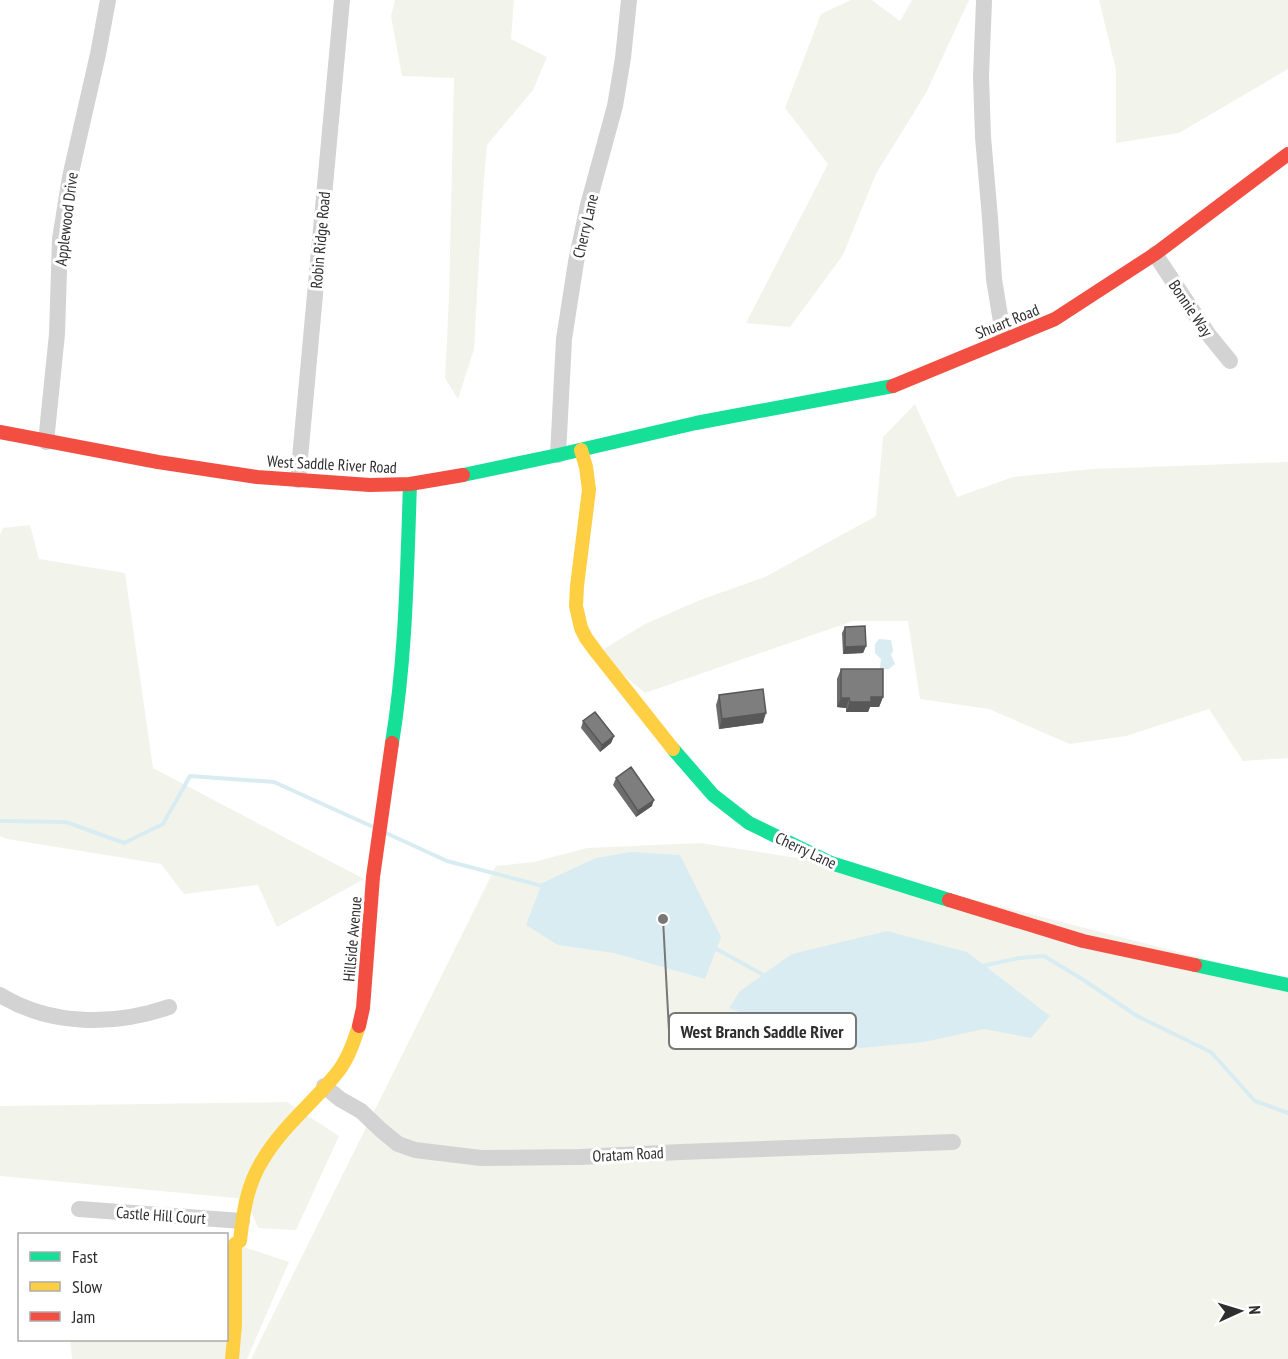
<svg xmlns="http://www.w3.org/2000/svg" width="1288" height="1359" viewBox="0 0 1288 1359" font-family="'PT Sans Narrow',sans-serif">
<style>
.green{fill:#f2f4ec}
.water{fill:#d8ecf1}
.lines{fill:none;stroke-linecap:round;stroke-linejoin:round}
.stream{stroke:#d8ecf1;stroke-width:4}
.street{stroke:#d3d3d3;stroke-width:16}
.fast{stroke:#16e098;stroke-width:14}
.slow{stroke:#ffcf43;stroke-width:14}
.jam{stroke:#f24e42;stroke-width:14}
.wall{fill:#6c6c6c}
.shaded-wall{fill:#585858}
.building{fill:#7e7e7e;stroke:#585858;stroke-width:1.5}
.labels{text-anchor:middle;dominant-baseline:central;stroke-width:6;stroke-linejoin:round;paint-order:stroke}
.street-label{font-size:16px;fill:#2e2e2e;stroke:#fff}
.leader{fill:none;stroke:#777;stroke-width:2}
.callout-dot{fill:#777;stroke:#fff;stroke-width:2}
.callout{fill:#fff;stroke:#777;stroke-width:2}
.callout-label{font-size:18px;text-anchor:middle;font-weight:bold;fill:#2e2e2e}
</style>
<rect width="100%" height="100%" fill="#fff"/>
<path class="green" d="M395 0H514L511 39 547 57 533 90 487 145 482 205 474 349 458 399 445 378 449 297 454 78 402 76 391 16Z
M851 0H872L900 21 912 0H969L926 93 876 174 843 255 790 327 746 323 828 164 785 108 821 14Z
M1099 0H1288V69L1179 133 1116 143V70Z
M915 404 957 497 1013 477 1092 469 1288 462V758L1243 761 1209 709 1126 736 1070 744 989 709 920 699 908 621H853L645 693 597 653 645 624 700 600 765 577 876 516 883 437Z
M30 525 39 559 125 573 153 768 364 879 277 927 258 885 184 894 161 864 7 839 0 836V535L3 528Z
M700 843 831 863 1288 980V1359H251L496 866 534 862 587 848Z
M287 1102 339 1136 296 1230 258 1228 246 1199 0 1176V1106Z
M235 1244 289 1262 247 1359H72L70 1340H226Z"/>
<path class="water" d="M879 639 891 640 893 651 891 655 895 664 889 669H880L881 659 875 653V644Z
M631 852 680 855 721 937 705 979 614 953 558 945 526 925 542 883 596 858Z
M887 931 967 952 1050 1016 1031 1038 984 1029 924 1042 860 1048 790 1031 729 1008 740 991 792 954Z"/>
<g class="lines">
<path class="stream" d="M0 821 66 822 124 843 163 824 190 776 274 782 371 826
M386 833 447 861 546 887
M713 947 767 977
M982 966 1019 958 1044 956 1082 979 1137 1016 1211 1052 1255 1101 1288 1113"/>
<path class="street" d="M984 2 981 76 983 137 990 218 994 279 1004 340
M1155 254 1208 334 1230 361
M46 442 57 334 60 239 70 177 98 54 108 0
M558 455 564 339 576 262 588 205 615 106 623 58 629 0
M298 480 342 0
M0 995C51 1026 114 1026 169 1007
M324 1086 340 1099 361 1111 381 1130 398 1144 415 1150 481 1158 581 1157 681 1152 953 1142
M79 1209 242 1221"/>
<path class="fast" d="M463 475 558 455 696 423 893 386
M392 743C406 658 407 570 410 484
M673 749 713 795 749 823 831 863 949 900
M1195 965 1288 985"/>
<path class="slow" d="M581 450 586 467 589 490 577 586 576 606 581 628 586 638 597 653 673 749
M232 1359 235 1325V1244L240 1241C243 1213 247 1185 262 1161 283 1125 316 1101 340 1069 349 1056 354 1041 359 1026"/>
<path class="jam" d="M893 386 1055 319 1155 254 1288 154
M0 432 158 462 257 477 370 485 410 484 463 475
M949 900 1083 941 1195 965
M359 1026 363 1008 373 877 392 743"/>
</g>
<path class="wall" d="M845 627 866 646 863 653 843 654 842 633Z
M841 669 883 697 879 707H870L868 712H846V708L837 707V679Z
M719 695 763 723 719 729 716 705Z
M583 721 614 736 611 743 600 752 581 728Z
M616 778 652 806 636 817 613 785Z"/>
<path class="shaded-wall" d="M866 646 863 653 843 654 845 647Z
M871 697H883L879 707H870L868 712H846L850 702Z
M841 698H849L846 708 837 707Z
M766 713 763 723 719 729 722 719Z
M614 736 611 743 600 752 602 745Z
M654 800 652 806 636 817 638 811Z"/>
<path class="building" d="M865 626 866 646 845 647V627Z
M841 669H883V697H871V702H850L849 698H841Z
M763 689 766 713 722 719 719 695Z
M595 712 614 736 602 745 583 721Z
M631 767 654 800 638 811 616 778Z"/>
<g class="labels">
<g class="street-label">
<text transform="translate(66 219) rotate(-83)">Applewood Drive</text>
<text transform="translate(585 226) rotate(-77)">Cherry Lane</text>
<text transform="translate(320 240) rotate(-85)">Robin Ridge Road</text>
<text transform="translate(1191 308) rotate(56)">Bonnie Way</text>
<text transform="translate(1007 321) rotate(-22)">Shuart Road</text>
<text transform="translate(332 464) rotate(3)">West Saddle River Road</text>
<text transform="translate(806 850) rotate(25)">Cherry Lane</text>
<text transform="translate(352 939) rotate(-85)">Hillside Avenue</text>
<text transform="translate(628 1154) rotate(-3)">Oratam Road</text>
<text transform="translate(161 1215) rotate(4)">Castle Hill Court</text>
</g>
</g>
<path class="leader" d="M663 919L669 1031"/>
<circle class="callout-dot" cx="663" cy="919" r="6"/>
<rect class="callout" x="669" y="1013" width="187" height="36" rx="6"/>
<g class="callout-label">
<text x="762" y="1038">West Branch Saddle River</text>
</g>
<rect x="18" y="1233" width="210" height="108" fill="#ffffff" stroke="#ababab" stroke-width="1.5"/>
<rect x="30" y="1252" width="30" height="9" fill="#16e098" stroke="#ababab" stroke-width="1.5"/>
<text x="72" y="1263" font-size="18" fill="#2e2e2e">Fast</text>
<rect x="30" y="1282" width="30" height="9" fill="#ffcf43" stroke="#ababab" stroke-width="1.5"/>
<text x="72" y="1293" font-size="18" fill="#2e2e2e">Slow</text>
<rect x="30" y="1312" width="30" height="9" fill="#f24e42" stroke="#ababab" stroke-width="1.5"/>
<text x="72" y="1323" font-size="18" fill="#2e2e2e">Jam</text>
<g transform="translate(1240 1311) rotate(86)" stroke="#ffffff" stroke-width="4.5" paint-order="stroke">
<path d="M0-4.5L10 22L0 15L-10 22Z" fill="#2e2e2e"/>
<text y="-9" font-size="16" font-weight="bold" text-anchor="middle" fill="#2e2e2e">N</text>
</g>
</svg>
